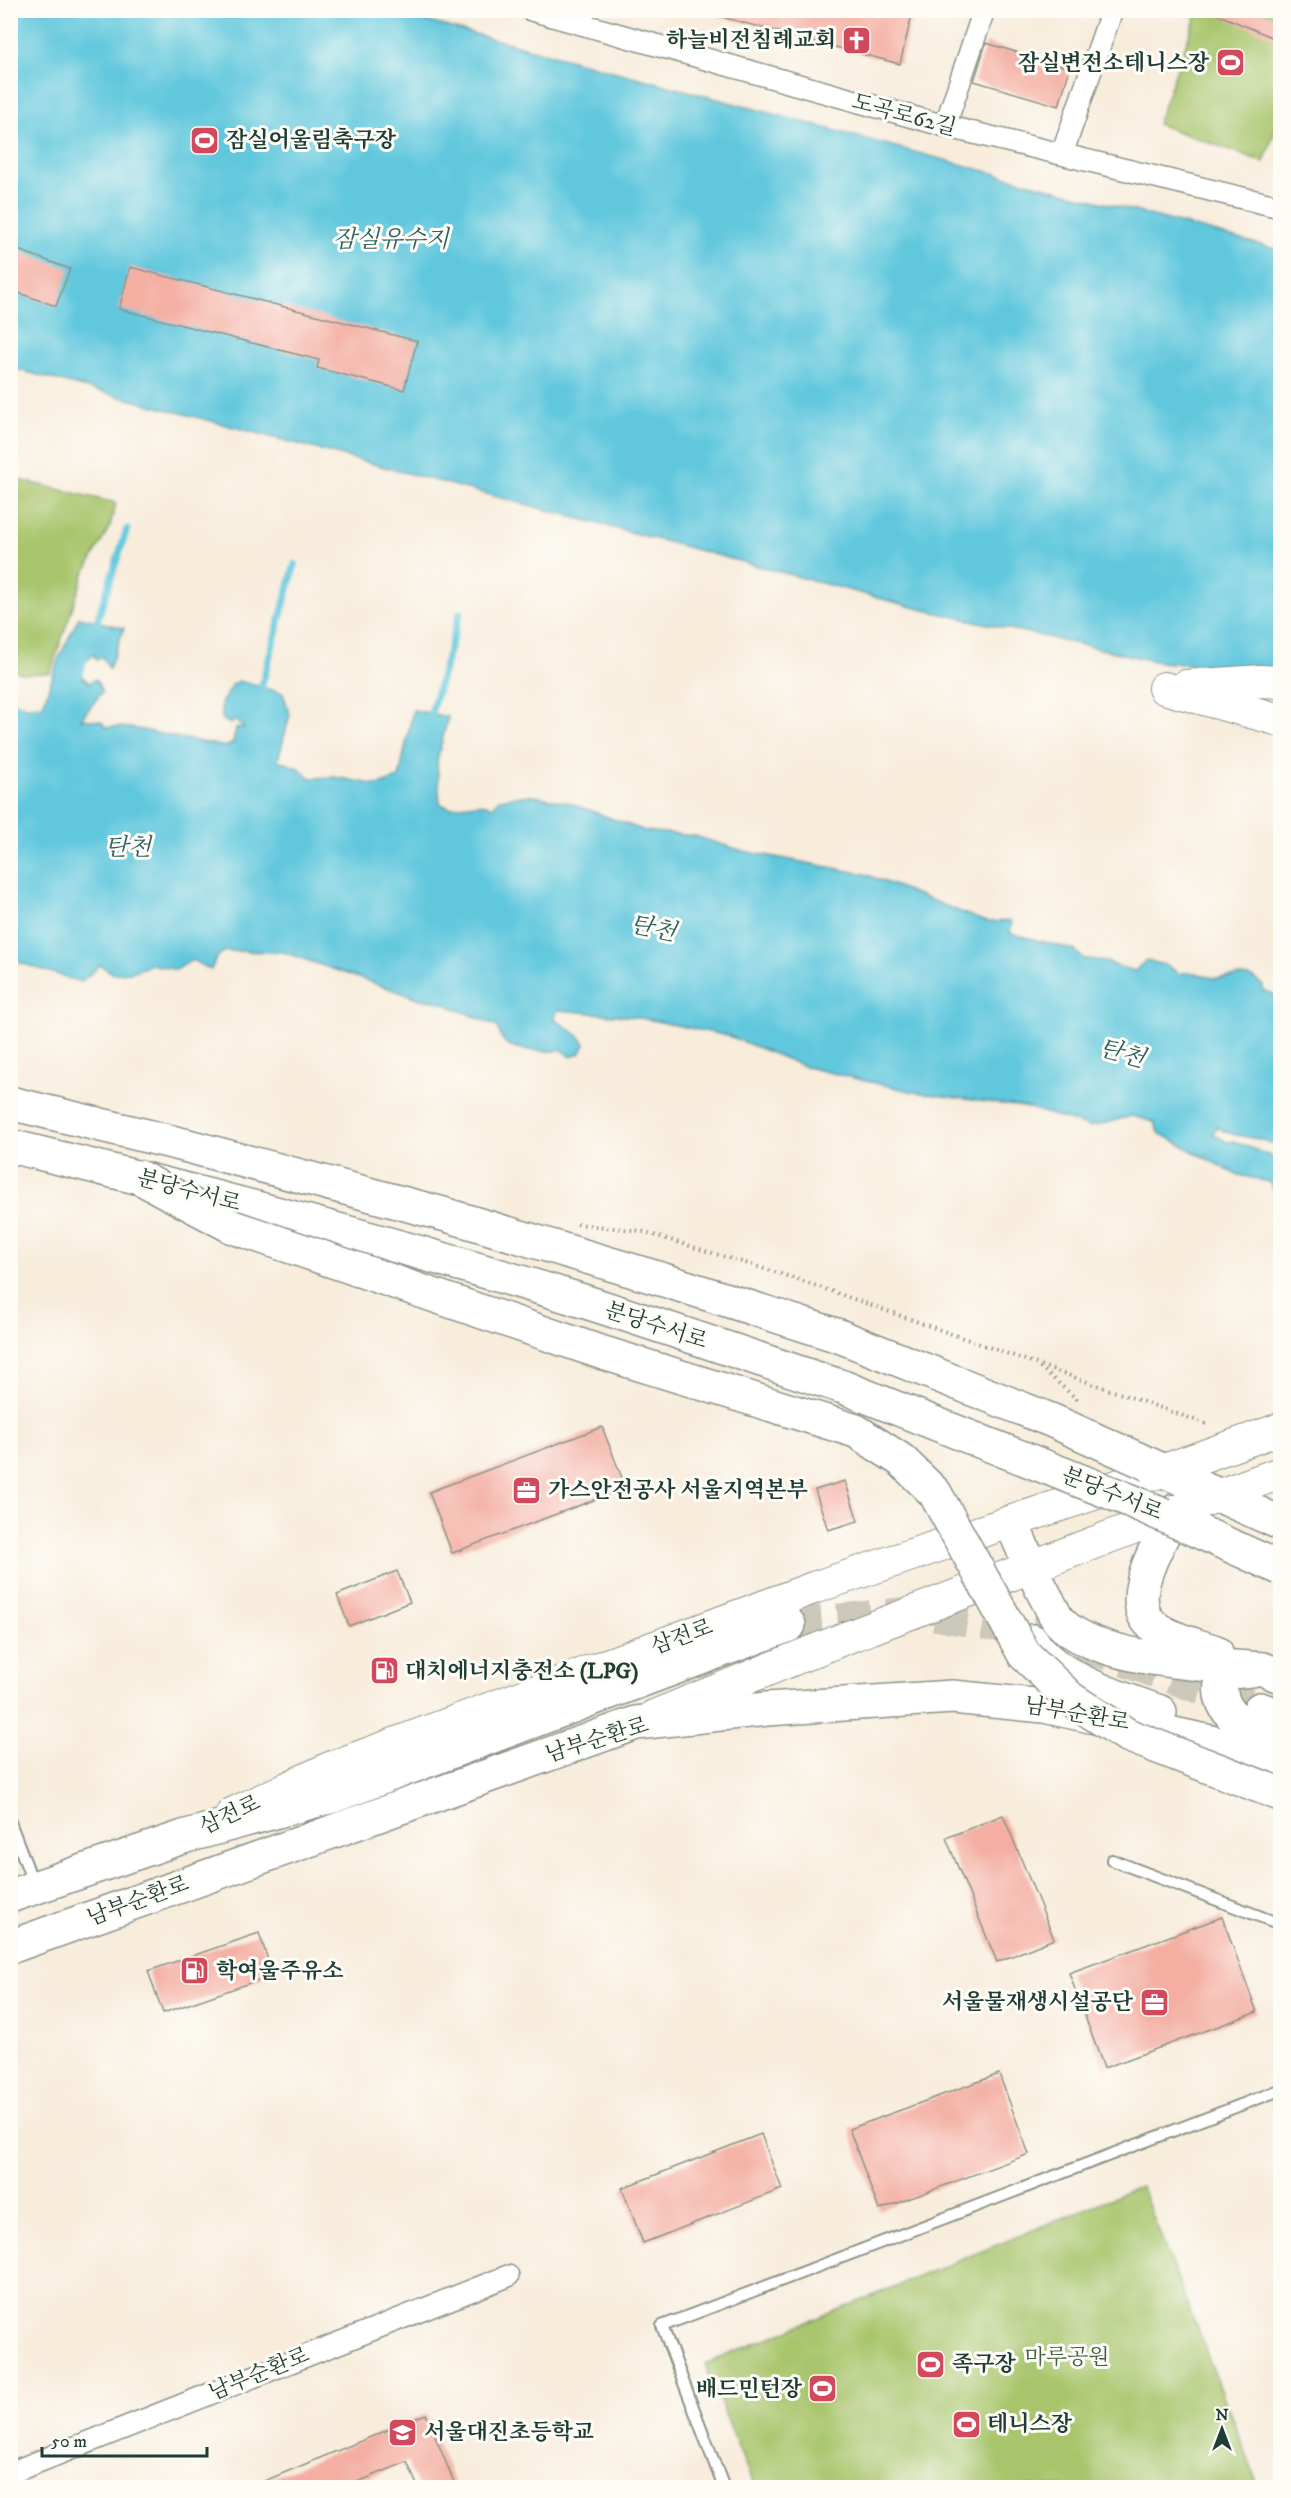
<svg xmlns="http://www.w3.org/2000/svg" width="1291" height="2498" viewBox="0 0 1291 2498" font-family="'IM FELL DW Pica','Noto Serif KR',serif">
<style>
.green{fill:#a8c56c;stroke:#648150;stroke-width:1.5}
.water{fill:#60c7dd;stroke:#408288;stroke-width:1.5}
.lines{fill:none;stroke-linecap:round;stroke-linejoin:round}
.stream{stroke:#60c7dd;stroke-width:7}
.building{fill:#f4aea2}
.primary-tunnel{stroke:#cdc9ba;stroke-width:33;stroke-dasharray:33 16;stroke-linecap:butt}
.lane-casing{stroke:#8c9488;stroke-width:14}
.street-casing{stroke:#8c9488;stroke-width:24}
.secondary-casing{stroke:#8c9488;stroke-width:34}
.primary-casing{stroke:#8c9488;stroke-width:36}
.highway-casing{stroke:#8c9488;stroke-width:36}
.path{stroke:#8c9488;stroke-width:4;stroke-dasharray:1.5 4.5;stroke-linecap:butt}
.lane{stroke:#fff;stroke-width:10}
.street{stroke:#fff;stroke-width:21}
.secondary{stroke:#fff;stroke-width:32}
.primary{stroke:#fff;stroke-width:33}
.highway{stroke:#fff;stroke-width:33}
.secondary-bridge-casing{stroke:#8c9488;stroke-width:34;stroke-linecap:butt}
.highway-bridge-casing{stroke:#8c9488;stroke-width:36;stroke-linecap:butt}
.secondary-bridge{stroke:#fff;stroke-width:32}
.highway-bridge{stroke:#fff;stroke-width:33}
.labels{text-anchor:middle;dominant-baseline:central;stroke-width:6;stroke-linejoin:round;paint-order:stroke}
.poi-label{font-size:22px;font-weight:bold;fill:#1f3d34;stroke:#fdfcf7;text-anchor:start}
.street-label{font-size:22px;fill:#1f3d34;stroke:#fdfcf7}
.park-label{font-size:22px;fill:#415f42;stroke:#fdfcf7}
.water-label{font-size:24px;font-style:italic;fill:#2f605e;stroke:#fdfcf7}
</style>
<rect width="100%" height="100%" fill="#fdfcf7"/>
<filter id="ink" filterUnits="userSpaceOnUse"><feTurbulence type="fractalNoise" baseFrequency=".0167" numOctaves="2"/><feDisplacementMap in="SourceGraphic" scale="12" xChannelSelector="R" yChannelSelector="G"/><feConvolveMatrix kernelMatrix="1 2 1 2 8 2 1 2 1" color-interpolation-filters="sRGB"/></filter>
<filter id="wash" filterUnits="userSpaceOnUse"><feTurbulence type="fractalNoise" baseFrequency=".008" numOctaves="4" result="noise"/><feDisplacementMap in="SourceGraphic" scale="24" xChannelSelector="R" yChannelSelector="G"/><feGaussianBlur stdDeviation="1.35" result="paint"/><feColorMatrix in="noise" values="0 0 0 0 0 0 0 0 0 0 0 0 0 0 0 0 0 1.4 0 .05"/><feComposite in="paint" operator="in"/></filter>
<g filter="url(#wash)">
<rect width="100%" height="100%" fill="#f8ecdb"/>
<path class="green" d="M1198 11H1280V116L1264 162 1157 124Z
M11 478 116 503 110 526 84 574 50 673 25 674 11 670Z
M1141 2186 1259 2487H754L705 2364Z"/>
<path class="water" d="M10 11H389L1280 250V671L1159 662 920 609 11 368Z
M79 617 124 628 109 669 103 657 96 660 95 654 80 666V674L89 683 96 679 102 692 81 719 101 721 106 727C130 725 155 733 179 738 195 741 210 743 225 747L233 743 236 728H244L235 720 231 724 223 720C217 698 226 700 233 684L239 681 283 693 290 714 278 760 300 769 310 778 334 777 378 785 399 778 413 710 448 717 437 761 440 804 450 808C452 807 480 803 484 804 487 804 490 806 493 807L499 799 530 795 570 803 645 831 695 836 743 851 865 874 986 922 1012 921 1010 933 1074 950 1084 959C1102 958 1116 967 1135 971L1146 960 1168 966 1180 974C1197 969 1202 978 1217 978 1235 978 1249 970 1263 986V991L1272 993 1280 1002V1145C1271 1145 1266 1140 1258 1139 1241 1135 1232 1136 1217 1127L1213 1134 1227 1142 1234 1141 1280 1160V1211L1273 1208 1276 1195 1269 1182 1235 1174 1159 1133 1154 1122 1132 1116 1090 1127 1030 1108 914 1092 806 1067 729 1036 636 1017 558 1010 554 1017C563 1028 578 1031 585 1044L581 1053 571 1057 561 1049C551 1054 517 1050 507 1044 501 1040 499 1032 497 1026L440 1002 420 999 283 952 225 951 216 958 211 970 192 960 176 970 152 964 135 971 114 974 100 965 81 982 11 960V699L12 702 27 706 43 705 58 660Z"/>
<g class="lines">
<path class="stream" d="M94 630 127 529
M77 681 85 657
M259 695 295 564
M429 720 460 613"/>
</g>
<g id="blocks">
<path class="building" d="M718 10H913L900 64 718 16Z
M1207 10H1257L1281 20V41Z
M986 43 1070 68 1059 106 974 81Z
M10 247 70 269 56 306 10 290Z
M130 267 417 341 404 390 317 368 319 360 119 309Z
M602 1427 626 1488 452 1553 429 1492Z
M845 1481 858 1521 828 1530 815 1490Z
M397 1571 410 1602 349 1626 337 1595Z
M1003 1815 1054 1939 997 1962 946 1838Z
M1222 1917 1257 2012 1104 2068 1069 1973Z
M259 1933 273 1975 163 2013 148 1971Z
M999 2074 1029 2154 879 2210 849 2129Z
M761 2134 782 2189 643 2243 622 2188Z
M426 2414 456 2487H418L407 2462 345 2487H250Z"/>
</g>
</g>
<g filter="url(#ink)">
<use href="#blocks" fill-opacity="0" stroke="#8c9488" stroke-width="1.5"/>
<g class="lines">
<path class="primary-tunnel" d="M789 1625 922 1612 1057 1636 1260 1709"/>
<defs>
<path id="lane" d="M10 1822 34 1885
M1112 1860 1280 1924
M724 2488 662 2326 1280 2090"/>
<path id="street" d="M531 10 945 126 1280 207
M945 126 984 10
M1062 154 1112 10
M10 2473 508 2276"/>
<path id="secondary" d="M1186 686 1262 681 1280 682
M1164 688 1280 720
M654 1716 843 1639 1182 1509
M232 1814 330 1768 816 1587 1156 1473"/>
<path id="primary" d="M1175 1511C1161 1541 1119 1603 1156 1628 1172 1640 1197 1645 1216 1652
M1011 1522C1023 1548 1034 1576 1048 1601 1051 1607 1055 1616 1059 1621 1095 1661 1211 1665 1263 1669L1280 1676
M1032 1641C1054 1678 1121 1698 1160 1712
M1252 1670 1230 1672 1222 1678C1212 1715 1255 1732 1280 1750
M1260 1709 1280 1716
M10 1896 183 1837 333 1796 789 1625
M10 1947 636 1723 767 1709 952 1697 1044 1706 1280 1757"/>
<path id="highway" d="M10 1103 184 1145 443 1214 664 1280 839 1336
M10 1146C197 1191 384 1240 567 1296 660 1325 751 1357 843 1387"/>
</defs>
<use href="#lane" class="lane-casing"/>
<use href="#street" class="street-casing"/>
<use href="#secondary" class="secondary-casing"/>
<use href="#primary" class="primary-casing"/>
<use href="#highway" class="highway-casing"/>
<path class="path" d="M577 1224 641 1231 794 1278 1209 1425
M1040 1367 1079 1401"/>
<use href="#lane" class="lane"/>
<use href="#street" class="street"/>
<use href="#secondary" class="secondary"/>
<use href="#primary" class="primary"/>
<use href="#highway" class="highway"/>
<defs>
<path id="secondary-bridge" d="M1156 1473 1280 1429
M1184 1508 1280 1473"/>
<path id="highway-bridge" d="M139 1177 233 1227 597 1351 856 1431 901 1460 935 1493 1024 1654 1071 1699 1127 1735 1280 1794
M839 1336 1053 1421 1280 1523
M843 1387 1129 1500 1280 1568"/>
</defs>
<use href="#secondary-bridge" class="secondary-bridge-casing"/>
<use href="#highway-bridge" class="highway-bridge-casing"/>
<use href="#secondary-bridge" class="secondary-bridge"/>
<use href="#highway-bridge" class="highway-bridge"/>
</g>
</g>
<defs>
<symbol id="church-square" viewBox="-11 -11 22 22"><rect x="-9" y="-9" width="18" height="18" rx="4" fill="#d1495b" stroke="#fdfcf7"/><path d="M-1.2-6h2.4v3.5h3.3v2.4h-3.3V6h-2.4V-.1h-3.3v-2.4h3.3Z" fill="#fff"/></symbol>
<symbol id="stadium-square" viewBox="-11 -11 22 22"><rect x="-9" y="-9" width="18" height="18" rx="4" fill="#d1495b" stroke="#fdfcf7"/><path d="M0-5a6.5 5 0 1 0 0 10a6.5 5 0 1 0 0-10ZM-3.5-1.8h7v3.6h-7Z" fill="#fff"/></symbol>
<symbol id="office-square" viewBox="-11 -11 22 22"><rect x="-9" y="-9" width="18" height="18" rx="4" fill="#d1495b" stroke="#fdfcf7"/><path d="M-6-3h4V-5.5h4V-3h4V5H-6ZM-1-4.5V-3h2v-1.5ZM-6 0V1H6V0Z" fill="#fff"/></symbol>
<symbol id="fuel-square" viewBox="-11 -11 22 22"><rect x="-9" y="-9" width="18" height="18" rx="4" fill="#d1495b" stroke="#fdfcf7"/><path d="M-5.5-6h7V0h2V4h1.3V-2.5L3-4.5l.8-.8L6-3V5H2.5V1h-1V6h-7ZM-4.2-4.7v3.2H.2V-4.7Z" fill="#fff"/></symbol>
<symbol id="school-square" viewBox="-11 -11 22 22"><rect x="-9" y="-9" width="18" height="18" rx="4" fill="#d1495b" stroke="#fdfcf7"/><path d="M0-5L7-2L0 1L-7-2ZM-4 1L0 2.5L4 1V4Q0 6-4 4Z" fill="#fff"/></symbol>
</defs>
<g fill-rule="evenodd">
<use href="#church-square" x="840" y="24" width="33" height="33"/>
<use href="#stadium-square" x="1214" y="46" width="33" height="33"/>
<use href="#stadium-square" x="188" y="124" width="33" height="33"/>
<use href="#office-square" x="510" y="1474" width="33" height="33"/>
<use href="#fuel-square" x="368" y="1654" width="33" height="33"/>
<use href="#fuel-square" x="178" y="1954" width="33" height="33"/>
<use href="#office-square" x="1138" y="1986" width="33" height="33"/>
<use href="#stadium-square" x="914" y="2348" width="33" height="33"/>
<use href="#stadium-square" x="806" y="2372" width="33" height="33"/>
<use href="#stadium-square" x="950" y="2408" width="33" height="33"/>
<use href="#school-square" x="386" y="2416" width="33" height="33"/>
</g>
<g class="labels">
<g class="poi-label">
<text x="836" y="40" text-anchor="end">하늘비전침례교회</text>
<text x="1209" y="63" text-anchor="end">잠실변전소테니스장</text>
<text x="226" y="140">잠실어울림축구장</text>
<text x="548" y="1490">가스안전공사 서울지역본부</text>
<text x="405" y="1671">대치에너지충전소 (LPG)</text>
<text x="216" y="1971">학여울주유소</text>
<text x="1133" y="2002" text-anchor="end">서울물재생시설공단</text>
<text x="952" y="2364">족구장</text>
<text x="802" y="2389" text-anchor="end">배드민턴장</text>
<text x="987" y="2424">테니스장</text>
<text x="424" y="2432">서울대진초등학교</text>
</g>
<g class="street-label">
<text transform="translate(904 115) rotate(15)">도곡로62길</text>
<text transform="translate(189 1191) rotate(15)">분당수서로</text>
<text transform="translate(656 1326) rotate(18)">분당수서로</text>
<text transform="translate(1112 1494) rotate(22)">분당수서로</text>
<text transform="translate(682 1637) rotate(-20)">삼전로</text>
<text transform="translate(1077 1714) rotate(10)">남부순환로</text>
<text transform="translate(597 1740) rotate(-17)">남부순환로</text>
<text transform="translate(230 1815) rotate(-25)">삼전로</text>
<text transform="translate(138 1901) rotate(-20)">남부순환로</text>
<text transform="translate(259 2374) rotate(-22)">남부순환로</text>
</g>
<g class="park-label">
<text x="1067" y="2357">마루공원</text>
</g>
<g class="water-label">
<text x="391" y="240">잠실유수지</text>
<text x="128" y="848">탄천</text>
<text transform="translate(653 929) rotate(12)">탄천</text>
<text transform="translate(1122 1054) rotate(16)">탄천</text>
</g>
</g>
<rect width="1291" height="2498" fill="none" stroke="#fdfcf7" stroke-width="36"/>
<g transform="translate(1222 2429)" stroke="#fdfcf7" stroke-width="4.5" paint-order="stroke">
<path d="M0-4.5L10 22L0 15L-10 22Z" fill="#1f3d34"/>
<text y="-9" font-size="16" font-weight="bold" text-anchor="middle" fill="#1f3d34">N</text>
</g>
<path d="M42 2447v9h165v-9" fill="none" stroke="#1f3d34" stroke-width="3"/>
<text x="51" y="2447" font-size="18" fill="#1f3d34" stroke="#fdfcf7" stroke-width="4.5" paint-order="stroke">50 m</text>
</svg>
